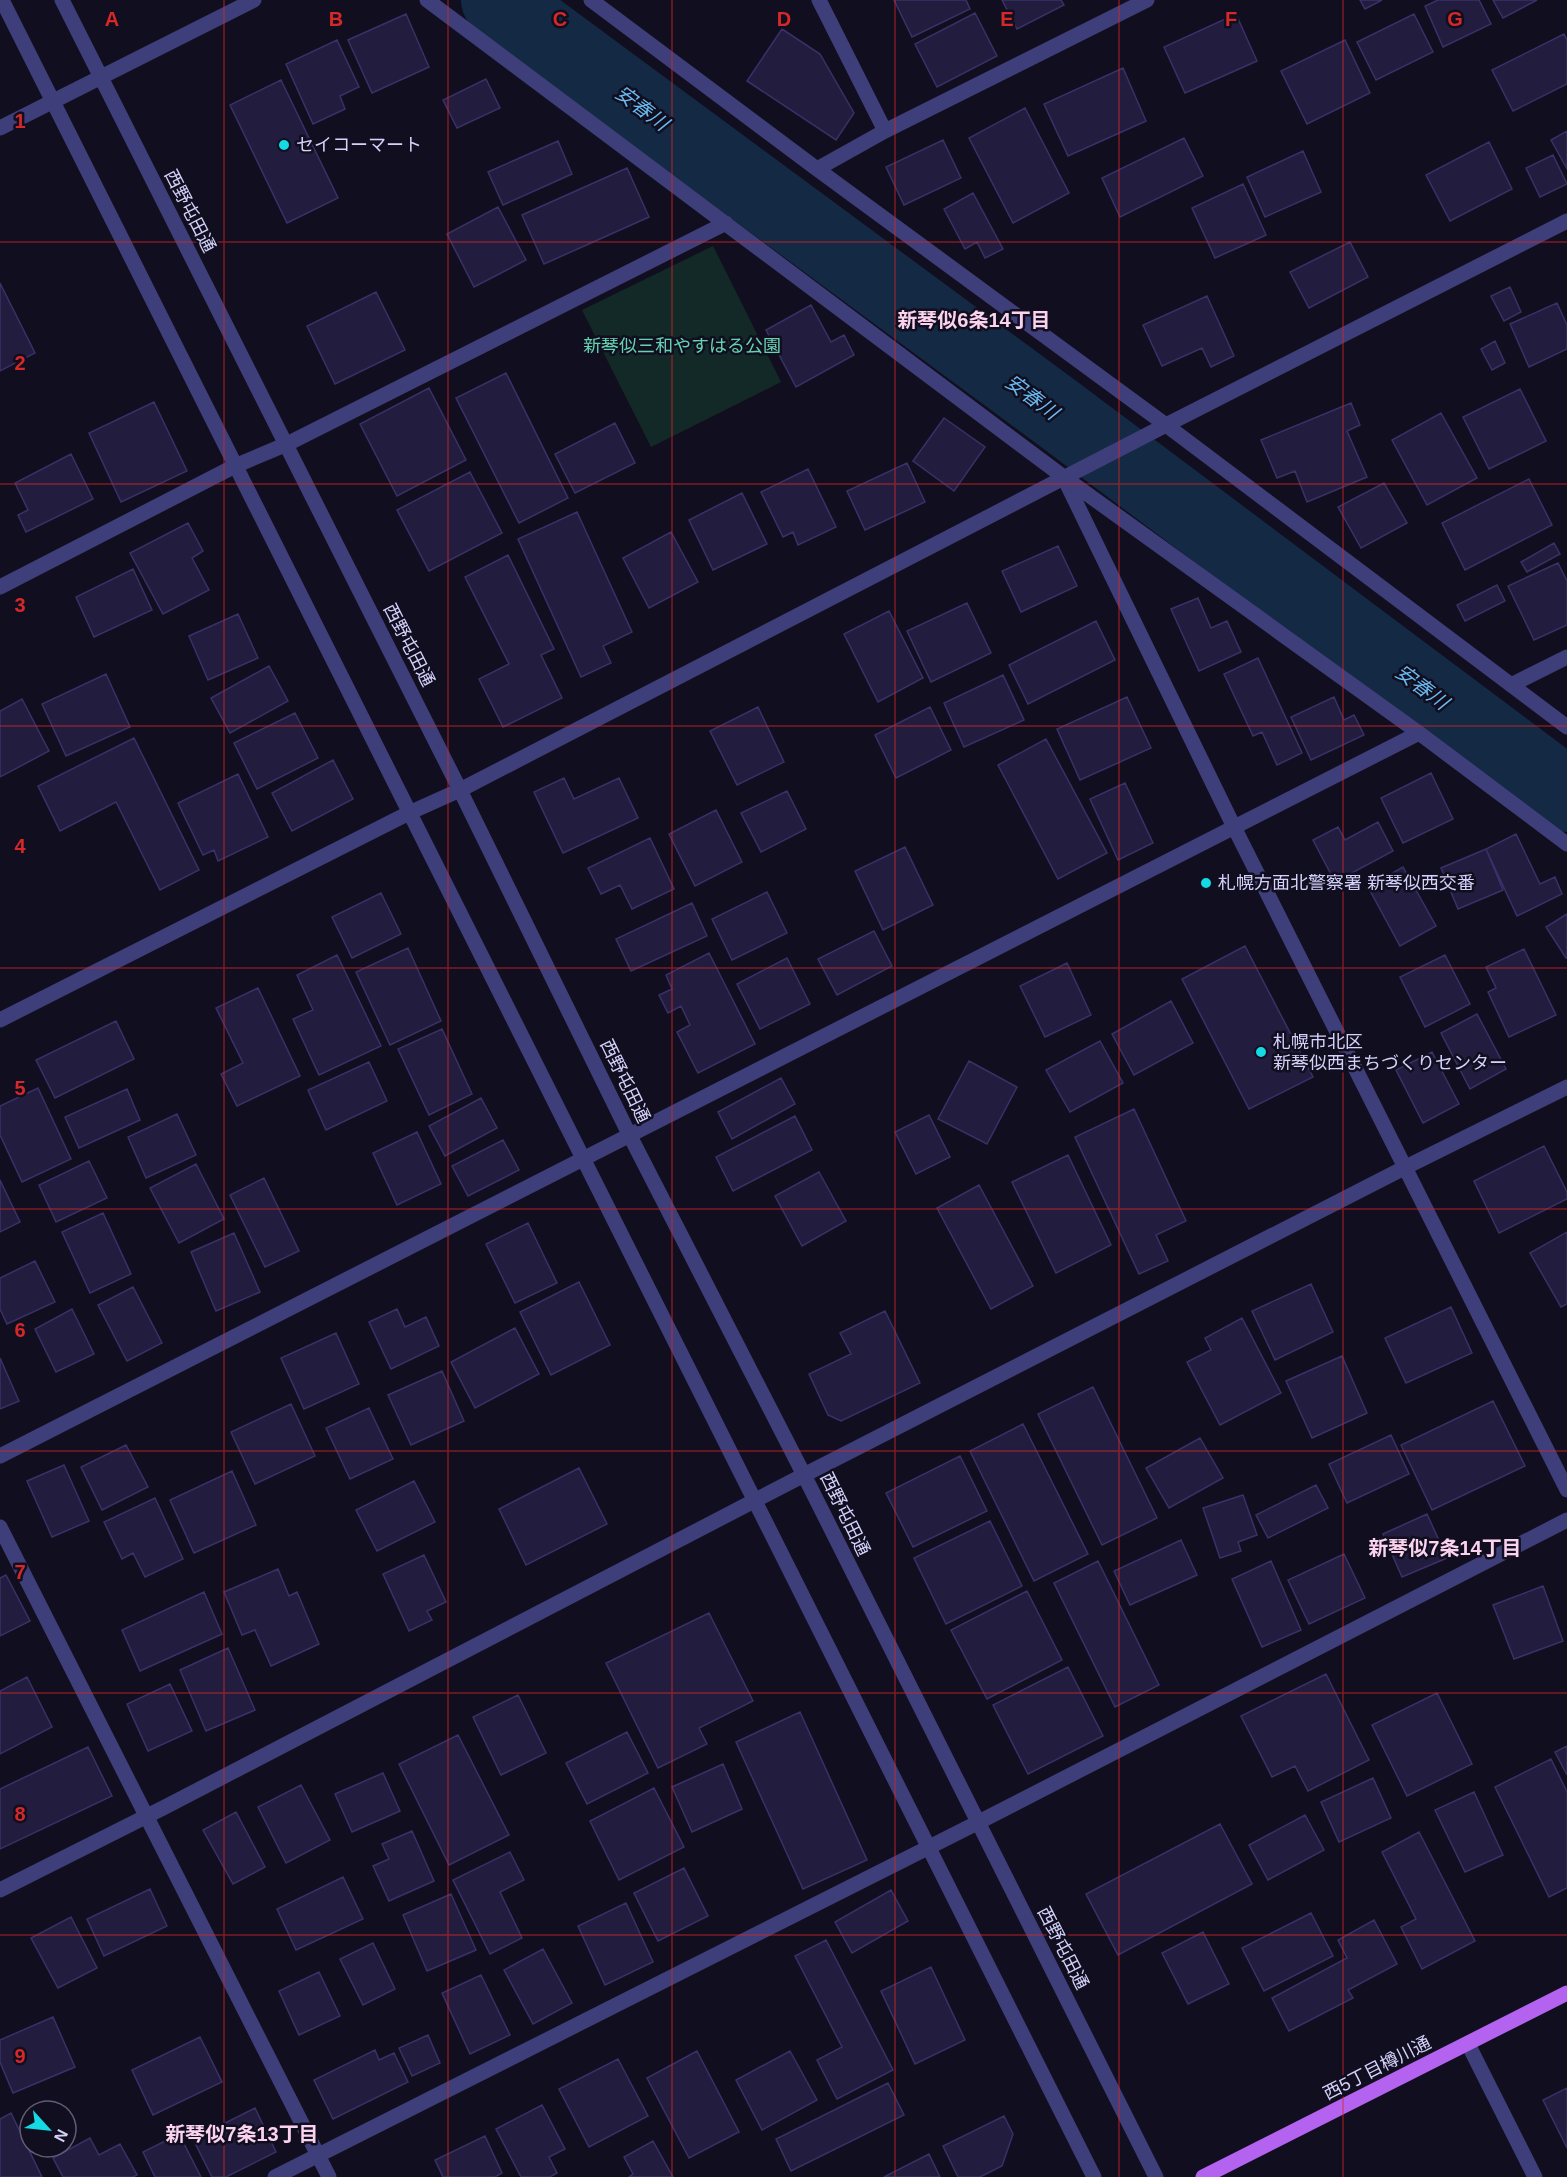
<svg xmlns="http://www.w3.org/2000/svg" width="1567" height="2177" viewBox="0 0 1567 2177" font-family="Helvetica,'Noto Sans JP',sans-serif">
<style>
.green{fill:#122927}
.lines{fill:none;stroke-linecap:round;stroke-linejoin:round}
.river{stroke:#132944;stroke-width:74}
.building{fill:#221d3f;stroke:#393168;stroke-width:1.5}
.minor{stroke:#3e3f7a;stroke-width:15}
.major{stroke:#b463f0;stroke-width:15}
.grid{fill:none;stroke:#d62828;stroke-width:1.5;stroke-opacity:0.55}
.poi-dot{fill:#15d9e3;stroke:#110f1f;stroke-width:2}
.labels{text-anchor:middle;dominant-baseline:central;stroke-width:5;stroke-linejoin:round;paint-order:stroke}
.poi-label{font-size:18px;fill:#d4d1fb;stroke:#110f1f;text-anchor:start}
.street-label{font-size:18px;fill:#d4d1fb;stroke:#110f1f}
.park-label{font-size:18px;fill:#65d3b2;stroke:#110f1f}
.water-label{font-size:20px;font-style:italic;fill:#69b9f1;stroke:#110f1f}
.neighbourhood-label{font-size:20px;font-weight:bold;fill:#fbd3ef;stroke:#110f1f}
.grid-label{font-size:20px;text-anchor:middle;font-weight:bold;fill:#d62828;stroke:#110f1f;stroke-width:5;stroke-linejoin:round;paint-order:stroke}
</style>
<rect width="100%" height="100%" fill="#110f1f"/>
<path class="green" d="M713 246 781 382 651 447 582 310Z"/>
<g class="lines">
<path class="river" d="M498 0 1056 412 1567 795"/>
</g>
<path class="building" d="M894 0H966L970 9 912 37Z
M1002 0H1061L1064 5 1017 29Z
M1360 0H1382L1365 9Z
M1438 0H1479L1491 24 1443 47 1425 6Z
M1493 0H1537L1503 18Z
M975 13 997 56 937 87 915 44Z
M406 14 429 67 372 93 348 40Z
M1236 14 1257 61 1185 93 1164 47Z
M1414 14 1433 52 1376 80 1357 42Z
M782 29 820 54 854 113 836 140 747 81Z
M1564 34 1567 40V84L1513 111 1492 70Z
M337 40 359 87 340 96 345 109 313 124 286 64Z
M1345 40 1370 93 1307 124 1281 71Z
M1123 68 1146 121 1068 156 1044 104Z
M486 79 500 108 457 128 443 100Z
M281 80 338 198 287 223 230 105Z
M1025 108 1069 193 1013 223 969 138Z
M1567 131V169L1551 140Z
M1184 138 1203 176 1120 217 1102 178Z
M943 140 961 178 904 205 886 167Z
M558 141 572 174 503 205 488 172Z
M1489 142 1512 189 1450 221 1426 175Z
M1303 151 1321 192 1265 217 1247 177Z
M1553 155 1567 184 1540 197 1526 168Z
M627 168 649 217 544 264 522 215Z
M1243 184 1266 235 1215 258 1192 208Z
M973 193 1003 249 985 258 977 242 965 249 944 209Z
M498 207 526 260 474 287 447 234Z
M1350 242 1368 277 1309 308 1290 272Z
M0 283 35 353 0 371Z
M1510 287 1521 312 1504 321 1491 296Z
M376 292 405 350 335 384 307 326Z
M1207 296 1234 356 1211 367 1202 348 1162 366 1143 325Z
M1557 303 1567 325V349L1529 367 1510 324Z
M811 305 831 342 844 335 854 355 796 387 766 330Z
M1495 341 1505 363 1492 370 1481 349Z
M506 373 568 498 519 523 456 398Z
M429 388 466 460 397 496 360 424Z
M1520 389 1546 441 1489 469 1463 417Z
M154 402 187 471 121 502 89 433Z
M1351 403 1360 425 1347 431 1367 477 1307 502 1295 471 1277 478 1261 440Z
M1441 413 1477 478 1427 505 1392 440Z
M944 418 985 447 954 491 913 461Z
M615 423 635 463 575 493 555 454Z
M71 454 93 499 26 532 18 515 28 510 15 483Z
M907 463 925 502 865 530 847 491Z
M808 469 836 527 798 545 793 532 783 537 761 492Z
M470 472 502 533 429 571 397 510Z
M1529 479 1552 525 1465 570 1442 523Z
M1384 483 1407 523 1361 548 1338 507Z
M742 493 767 544 713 570 689 520Z
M577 512 632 632 603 646 611 663 581 677 518 539Z
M188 523 203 551 192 558 209 590 163 614 130 553Z
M671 532 698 582 649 608 623 558Z
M1554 543 1560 554 1527 572 1521 562Z
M1058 546 1077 586 1021 612 1002 571Z
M508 555 554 649 541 655 562 698 503 727 479 679 509 664 465 577Z
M1558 563 1567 581V625L1534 640 1508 586Z
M133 569 152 610 94 637 76 597Z
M1497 585 1505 601 1465 621 1457 605Z
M1198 598 1211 628 1227 621 1241 652 1199 671 1171 609Z
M967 603 991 653 931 682 907 631Z
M889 611 923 678 878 702 844 634Z
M238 614 258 658 208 680 189 636Z
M1096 621 1115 660 1028 704 1009 665Z
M1258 658 1302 753 1277 765 1262 732 1253 736 1224 674Z
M269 666 288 701 230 733 211 698Z
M106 674 130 727 66 756 42 704Z
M1003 675 1024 720 964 747 944 703Z
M1127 697 1151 748 1080 780 1057 729Z
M1334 697 1344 720 1354 715 1364 735 1311 760 1291 717Z
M22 699 49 751 0 777V711Z
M758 707 784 762 737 785 710 731Z
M930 707 951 750 896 778 875 735Z
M295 713 318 758 257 789 234 743Z
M134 738 199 870 160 890 116 802 60 831 38 786Z
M1046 739 1107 853 1058 879 998 765Z
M333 760 353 799 292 831 272 793Z
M1431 773 1453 819 1403 843 1381 798Z
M238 774 268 837 218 861 214 850 203 855 178 803Z
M564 778 574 799 619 778 638 818 563 853 534 792Z
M1125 783 1153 843 1118 860 1090 799Z
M787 791 806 829 761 852 741 813Z
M716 810 742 862 695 886 669 834Z
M1378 822 1393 851 1335 882 1313 840 1338 827 1345 840Z
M1516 834 1540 884 1555 877 1562 894 1517 916 1486 849Z
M650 838 674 889 632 909 620 885 601 894 588 868Z
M905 847 933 905 883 930 855 871Z
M1486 849 1503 890 1458 909 1441 868Z
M1403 867 1436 926 1400 946 1368 887Z
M767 892 787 933 732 960 712 919Z
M381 893 401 934 352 958 332 917Z
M692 903 707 936 631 971 616 939Z
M1567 914V958H1566L1546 927Z
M874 931 892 966 837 995 818 959Z
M1245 946 1313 1077 1249 1109 1182 979Z
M408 948 441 1021 390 1045 356 972Z
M1524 949 1556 1015 1509 1037 1488 992 1496 988 1486 967Z
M709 953 755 1044 698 1073 677 1032 690 1025 681 1006 668 1013 659 995 672 989 666 975Z
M337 955 381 1046 319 1075 293 1019 313 1010 297 975Z
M1445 955 1470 1004 1425 1027 1400 977Z
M787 958 810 1004 760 1029 737 984Z
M1067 963 1091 1015 1045 1037 1020 986Z
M258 988 300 1076 237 1106 221 1074 243 1063 216 1008Z
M1171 1001 1193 1043 1134 1075 1112 1034Z
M1477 1014 1506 1069 1470 1089 1441 1033Z
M116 1021 134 1059 55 1098 36 1060Z
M442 1029 472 1094 429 1115 398 1049Z
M1100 1041 1123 1083 1070 1112 1046 1070Z
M1432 1052 1459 1104 1423 1123 1396 1070Z
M969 1061 1017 1087 987 1144 938 1119Z
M369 1062 387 1101 326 1130 308 1090Z
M781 1078 795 1104 732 1139 718 1112Z
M38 1088 71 1159 22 1182 0 1135V1106Z
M127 1089 140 1120 79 1148 65 1117Z
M481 1098 497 1128 445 1156 429 1126Z
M1134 1109 1186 1221 1156 1235 1168 1261 1139 1274 1075 1137Z
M177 1114 196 1155 146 1178 128 1137Z
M929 1115 950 1157 916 1174 895 1132Z
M795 1116 812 1150 733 1191 716 1157Z
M417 1132 441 1184 397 1205 373 1153Z
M503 1140 519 1170 468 1196 452 1166Z
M1544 1146 1567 1192V1199L1499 1233 1474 1181Z
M1068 1155 1111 1245 1056 1273 1012 1182Z
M89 1161 107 1198 56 1222 39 1185Z
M196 1164 224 1219 179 1243 150 1188Z
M819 1172 846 1221 802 1246 775 1196Z
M264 1178 299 1251 265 1267 230 1195Z
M0 1180 20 1222 0 1232Z
M979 1185 1033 1286 991 1309 937 1208Z
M103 1213 131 1274 90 1293 62 1232Z
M528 1223 557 1283 515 1303 486 1244Z
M1567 1232V1304L1561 1307 1530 1253Z
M234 1233 260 1292 216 1311 191 1252Z
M35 1261 55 1302 7 1324 0 1309V1278Z
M579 1282 610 1345 551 1375 520 1312Z
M1311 1284 1333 1332 1275 1360 1252 1311Z
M133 1287 162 1343 127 1361 98 1305Z
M1451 1307 1472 1353 1406 1383 1385 1338Z
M72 1309 94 1354 56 1372 35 1329Z
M397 1309 405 1327 426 1317 439 1346 391 1369 369 1322Z
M885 1311 920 1383 841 1421 828 1415 809 1374 851 1354 840 1333Z
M1242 1318 1281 1393 1220 1425 1187 1362 1211 1350 1205 1338Z
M515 1328 539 1374 475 1408 451 1362Z
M336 1333 359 1384 304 1409 281 1358Z
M1342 1356 1367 1413 1312 1438 1286 1381Z
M0 1358 19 1401 0 1409Z
M442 1371 464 1421 411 1445 388 1395Z
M1093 1387 1157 1518 1102 1545 1038 1414Z
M1493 1401 1525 1466 1432 1510 1401 1445Z
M291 1404 315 1456 255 1484 231 1432Z
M369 1408 393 1459 350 1479 326 1428Z
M1023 1424 1088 1554 1034 1581 970 1451Z
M1391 1435 1409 1474 1347 1503 1329 1464Z
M1200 1438 1223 1478 1169 1508 1146 1468Z
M126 1445 148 1487 102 1510 81 1467Z
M960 1456 987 1511 913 1547 886 1493Z
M64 1465 89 1521 52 1537 27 1481Z
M579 1468 607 1524 526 1565 499 1509Z
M232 1471 256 1525 194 1553 170 1500Z
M414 1481 435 1522 377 1551 356 1510Z
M1316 1485 1328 1508 1268 1538 1256 1515Z
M1243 1495 1257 1535 1238 1542 1241 1551 1220 1558 1203 1508Z
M155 1498 183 1559 145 1577 133 1553 122 1559 104 1522Z
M1427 1514 1447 1558 1402 1577 1383 1534Z
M990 1521 1022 1586 946 1624 914 1558Z
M1181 1540 1197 1575 1130 1605 1114 1571Z
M1344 1554 1365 1598 1309 1624 1288 1580Z
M424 1555 446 1602 427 1611 432 1620 409 1631 383 1574Z
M1098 1561 1159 1685 1115 1707 1054 1583Z
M1271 1561 1301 1630 1262 1647 1232 1579Z
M278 1569 289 1596 297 1592 319 1644 271 1666 255 1630 242 1635 224 1592Z
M6 1575 30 1621 0 1636V1578Z
M1543 1586 1563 1641 1514 1659 1493 1605Z
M1027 1591 1062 1660 987 1699 951 1630Z
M204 1592 222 1634 140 1671 122 1630Z
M709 1613 753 1701 699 1728 707 1744 658 1768 606 1663Z
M228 1648 255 1710 206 1731 180 1670Z
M1068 1667 1103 1736 1028 1774 993 1705Z
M1326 1674 1369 1760 1308 1791 1295 1766 1272 1777 1241 1716Z
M27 1677 52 1727 0 1754V1691Z
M170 1684 192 1731 148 1751 127 1704Z
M1437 1693 1472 1764 1407 1796 1372 1725Z
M518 1695 546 1753 501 1775 473 1717Z
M800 1712 867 1860 803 1889 736 1742Z
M627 1732 648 1773 587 1804 566 1763Z
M458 1735 509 1835 449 1865 399 1764Z
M1567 1746V1775L1555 1752Z
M88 1747 112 1796 0 1849V1789Z
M1551 1759 1567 1792V1888L1549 1897 1495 1787Z
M723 1764 742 1809 692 1832 672 1787Z
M383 1773 400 1811 352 1832 335 1794Z
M1373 1778 1391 1818 1339 1842 1321 1802Z
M301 1785 330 1840 286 1863 258 1807Z
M654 1788 684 1847 619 1880 590 1821Z
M1474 1792 1503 1855 1465 1872 1435 1810Z
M236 1812 265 1867 233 1884 203 1830Z
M1305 1815 1324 1850 1268 1880 1249 1845Z
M1220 1824 1252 1884 1118 1955 1086 1894Z
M412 1831 434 1881 389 1901 373 1866 389 1859 382 1844Z
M1419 1832 1475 1941 1422 1969 1401 1927 1416 1919 1382 1852Z
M510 1852 524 1880 500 1892 522 1938 490 1954 453 1880Z
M684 1868 708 1916 658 1941 634 1893Z
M343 1877 363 1919 296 1950 277 1909Z
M150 1889 167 1926 104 1956 87 1919Z
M891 1890 908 1921 852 1953 835 1922Z
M451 1894 476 1950 427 1971 403 1915Z
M626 1903 653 1962 605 1985 578 1926Z
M1311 1913 1333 1956 1264 1991 1242 1948Z
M71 1917 97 1968 58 1988 31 1938Z
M1374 1920 1397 1964 1348 1990 1353 1998 1289 2031 1272 1998 1347 1958 1338 1940Z
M1203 1932 1229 1984 1188 2004 1162 1953Z
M826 1940 893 2070 837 2099 817 2060 842 2047 795 1956Z
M373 1943 395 1989 363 2005 340 1959Z
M543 1949 572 2003 533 2024 504 1970Z
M931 1967 965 2040 915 2064 881 1991Z
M319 1972 340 2016 299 2035 279 1991Z
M481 1975 510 2035 470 2054 442 1993Z
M53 2017 75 2067 13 2093 0 2062V2040Z
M428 2035 440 2063 412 2076 399 2048Z
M200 2037 222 2082 153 2115 132 2070Z
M375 2050 379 2060 394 2053 408 2082 333 2119 314 2080Z
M697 2051 739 2132 689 2158 647 2078Z
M790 2051 817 2100 762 2130 736 2080Z
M618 2059 648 2116 589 2147 559 2089Z
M888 2083 904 2115 791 2171 776 2139Z
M1567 2088V2148L1543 2100Z
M542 2105 565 2149 549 2157 557 2173 550 2177H521L496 2129Z
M255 2108 276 2152 226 2177H212L193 2139Z
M11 2113 42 2177H0V2119Z
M1004 2116 1013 2134 1002 2166 980 2177H958L943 2146Z
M179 2134 201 2177H155L143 2152Z
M485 2136 502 2173 495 2177H443L435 2160Z
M90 2138 99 2155 120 2144 137 2175 133 2177H63L53 2158Z
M653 2141 673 2177H629L633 2174 624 2157Z
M929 2154 940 2177H884Z"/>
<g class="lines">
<path class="minor" d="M2 0 1094 2177
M62 0 460 790 629 1134 804 1475 1156 2177
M427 0 1065 478 1419 733 1567 844
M591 0 817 169 1166 425 1567 727
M819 0 885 131
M0 128 254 0
M817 169 885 131 1147 0
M1065 480 1234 827 1567 1490
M0 587 235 466 287 444 726 223
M1511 685 1567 657
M0 1020 409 813 460 790 1166 425 1567 221
M0 1456 1419 733
M0 1527 329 2177
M0 1890 165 1807 804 1475 1404 1168 1567 1087
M1468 2044 1535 2177
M275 2177 977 1823 1567 1520"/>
<path class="major" d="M1203 2177 1567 1993"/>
</g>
<path class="grid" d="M224 0V2177M448 0V2177M672 0V2177M895 0V2177M1119 0V2177M1343 0V2177M0 242H1567M0 484H1567M0 726H1567M0 968H1567M0 1209H1567M0 1451H1567M0 1693H1567M0 1935H1567"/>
<g class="poi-dot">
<circle cx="284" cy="145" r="6"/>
<circle cx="1206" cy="883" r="6"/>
<circle cx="1261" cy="1052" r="6"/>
</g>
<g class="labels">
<g class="poi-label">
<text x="296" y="145">セイコーマート</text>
<text x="1218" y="883">札幌方面北警察署 新琴似西交番</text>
<text x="1273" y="1042">札幌市北区<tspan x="1273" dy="21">新琴似西まちづくりセンター</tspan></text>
</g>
<g class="street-label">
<text transform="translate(190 211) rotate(63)">西野屯田通</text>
<text transform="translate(409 645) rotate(63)">西野屯田通</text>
<text transform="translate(625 1081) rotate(64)">西野屯田通</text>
<text transform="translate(845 1514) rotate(64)">西野屯田通</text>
<text transform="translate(1063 1948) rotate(63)">西野屯田通</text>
<text transform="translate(1377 2068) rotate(-27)">西5丁目樽川通</text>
</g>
<g class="park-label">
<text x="682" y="346">新琴似三和やすはる公園</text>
</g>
<g class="water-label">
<text transform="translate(642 108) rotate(37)">安春川</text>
<text transform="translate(1032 397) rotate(37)">安春川</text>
<text transform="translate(1422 687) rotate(37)">安春川</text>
</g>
<g class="neighbourhood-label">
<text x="974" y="320">新琴似6条14丁目</text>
<text x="1445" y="1548">新琴似7条14丁目</text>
<text x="242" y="2134">新琴似7条13丁目</text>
</g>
</g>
<g class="grid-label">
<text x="112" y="26">A</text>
<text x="336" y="26">B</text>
<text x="560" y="26">C</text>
<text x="784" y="26">D</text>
<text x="1007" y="26">E</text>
<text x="1231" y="26">F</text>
<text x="1455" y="26">G</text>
<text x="20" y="128">1</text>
<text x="20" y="370">2</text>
<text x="20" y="612">3</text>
<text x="20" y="853">4</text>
<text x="20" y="1095">5</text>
<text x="20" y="1337">6</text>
<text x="20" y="1579">7</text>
<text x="20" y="1821">8</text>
<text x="20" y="2063">9</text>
</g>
<g transform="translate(48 2129) rotate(117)"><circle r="28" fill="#110f1f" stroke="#5f5d77" stroke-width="1.5"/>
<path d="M0-4.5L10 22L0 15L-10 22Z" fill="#15d9e3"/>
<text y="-9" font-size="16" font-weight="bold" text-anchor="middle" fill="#d4d1fb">N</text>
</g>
</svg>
